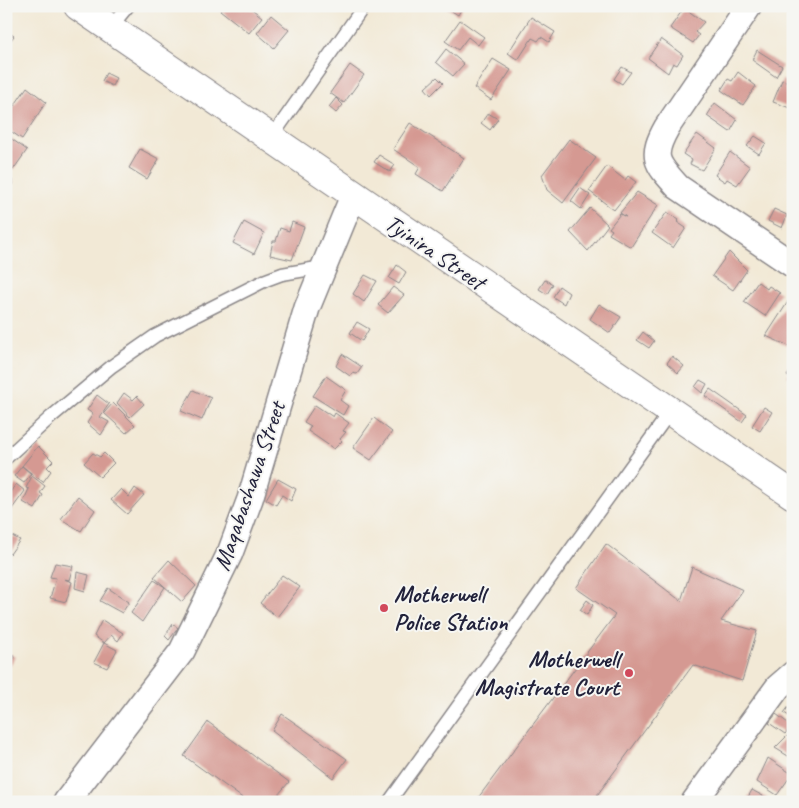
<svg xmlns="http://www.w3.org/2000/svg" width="799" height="808" viewBox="0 0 799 808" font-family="Caveat,sans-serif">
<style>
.building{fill:#d59992}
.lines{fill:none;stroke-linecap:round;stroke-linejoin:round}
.service-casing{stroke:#8a8688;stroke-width:15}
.minor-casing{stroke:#8a8688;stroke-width:28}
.tertiary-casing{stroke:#8a8688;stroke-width:30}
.service{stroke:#fff;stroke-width:12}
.minor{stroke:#fff;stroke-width:25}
.tertiary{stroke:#fff;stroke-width:28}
.poi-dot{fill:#d1495b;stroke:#f6f6f2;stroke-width:2}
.labels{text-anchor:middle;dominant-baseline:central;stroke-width:4;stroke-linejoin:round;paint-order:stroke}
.street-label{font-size:24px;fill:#22223b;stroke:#f6f6f2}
.poi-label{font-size:24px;font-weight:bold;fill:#22223b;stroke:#f6f6f2;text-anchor:start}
</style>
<rect width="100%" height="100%" fill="#f6f6f2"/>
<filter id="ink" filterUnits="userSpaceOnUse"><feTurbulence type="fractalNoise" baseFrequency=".02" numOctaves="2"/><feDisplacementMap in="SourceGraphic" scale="10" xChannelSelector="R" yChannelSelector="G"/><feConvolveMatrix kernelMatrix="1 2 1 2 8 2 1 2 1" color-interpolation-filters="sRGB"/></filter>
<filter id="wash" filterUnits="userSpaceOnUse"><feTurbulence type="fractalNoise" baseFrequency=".0096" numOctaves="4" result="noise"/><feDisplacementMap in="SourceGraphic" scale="20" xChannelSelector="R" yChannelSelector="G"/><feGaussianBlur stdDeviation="1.12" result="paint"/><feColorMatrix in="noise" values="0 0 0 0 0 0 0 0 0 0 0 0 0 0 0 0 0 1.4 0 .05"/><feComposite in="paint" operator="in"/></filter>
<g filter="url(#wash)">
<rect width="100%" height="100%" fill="#f2e9d6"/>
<g id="blocks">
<path class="building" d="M223 6H248L262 17 249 33 220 10Z
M444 6H463L458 15Z
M783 6H793V18L780 10Z
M684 8 704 22 695 32 699 35 693 43 670 28Z
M271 15 289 30 274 48 257 33Z
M531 17 555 32 549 42 541 37 538 41 532 38 518 60 508 53Z
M460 20 484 37 478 45 468 37 458 50 445 41Z
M6 31 14 36 6 46Z
M661 39 683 55 677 65 673 63 668 73 648 58Z
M446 49 464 64 453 76 436 62Z
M757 50 782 66 776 77 752 60Z
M493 59 511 70 491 100 474 88Z
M350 65 364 75 344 103 330 93Z
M622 67 631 72 622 84 614 79Z
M738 72 756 86 743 105 721 90 728 79 732 81Z
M106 73 116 78 112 86 102 81Z
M437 77 443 83 431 95 425 88Z
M782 80 793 83V109L773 102Z
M27 87 46 102 22 139 6 128V118Z
M336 98 343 105 336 113 329 107Z
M715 103 737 120 730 132 707 116Z
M488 113 498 119 490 130 481 123Z
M410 123 464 158 443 191 416 174 420 167 393 149Z
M697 134 716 148 702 170 690 164 692 160 683 154Z
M6 135 27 150 13 170 6 166Z
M755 136 766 143 759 154 747 146Z
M569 139 596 158 563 203 547 190 542 175Z
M140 149 159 159 147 179 129 168Z
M730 152 750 167 737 185 727 179 725 182 715 175Z
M379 155 395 165 390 172 374 162Z
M607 166 625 180 628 176 636 182 614 210 589 191Z
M6 176 14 182 6 192Z
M580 188 590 195 581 209 571 201Z
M637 192 658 205 631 247 609 234 612 230 609 228 620 214 626 217 620 213Z
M590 208 608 225 588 251 570 232Z
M774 209 787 215 782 228 768 221Z
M667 212 679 220 677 222 686 228 673 248 652 233Z
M244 222 264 233 254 254 233 243Z
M292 222 304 227 292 260 270 255 273 241H276L280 228 289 231Z
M729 252 747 270 733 290 712 276Z
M397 265 406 272 399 284 389 278Z
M365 275 377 281 364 302 353 294Z
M545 280 553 284 547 294 539 289Z
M758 282 767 289 769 286 780 293 765 316 744 302Z
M559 286 569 293 564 304 553 297Z
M393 287 404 295 388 313 378 305Z
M791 297 793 298 791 347 766 336Z
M599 304 621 317 610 333 590 319Z
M357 322 369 329 362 341 350 333Z
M643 332 654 341 649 348 637 340Z
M342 354 362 367 357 374 352 373 350 376 336 366Z
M672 356 684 366 678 373 667 363Z
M793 367V380L787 376Z
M326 376 346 390 340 400 348 406 343 415 313 396Z
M700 380 707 384 702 393 695 387Z
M710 389 747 415 742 422 705 396Z
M193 390 211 398 202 420 181 411Z
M124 393 133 400 137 396 144 404 130 417 117 403Z
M97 395 109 404 100 417 109 422 101 435 87 423 93 414 87 410Z
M113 403 135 425 126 433 104 413Z
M315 405 333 417 335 413 349 423 343 431 346 432 340 439 342 441 334 449 308 431 311 426 304 422Z
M764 407 772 412 760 431 752 426Z
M374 418 392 432 371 460 353 448Z
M38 446 53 461 47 467 51 471 43 482 22 466 31 474 24 483 14 476Z
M93 453 100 457 104 453 114 463 100 477 84 463Z
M32 476 45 486 40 493 43 495 35 509 23 502 29 489 26 488Z
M278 479 296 489 291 501 282 495 276 505 266 499Z
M16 484 25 491 9 513 6 512V498Z
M135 488 144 495 127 514 111 500 121 489 129 497Z
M78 496 95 510 81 531 61 519Z
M6 533 20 540 10 554 6 551Z
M606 544 681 601 692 567 743 590 721 621 757 631 742 681 693 665 592 802H475L615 615 576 588Z
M169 560 196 586 182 602 154 577Z
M55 563 73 566 69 580 64 579 72 582 66 602 50 598 56 578 50 577Z
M77 572 89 575 85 591 75 588Z
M282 575 300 587 277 617 260 603Z
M154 580 165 587 142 622 131 613Z
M108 588 129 602 122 613 100 601Z
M587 600 593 605 587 615 580 610Z
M102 620 123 633 118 641 111 635 104 643 94 636Z
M173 624 178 628 169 640 165 636Z
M104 643 117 650 107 668 94 662Z
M6 651 15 657 6 672Z
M790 705 793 707V718L784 713Z
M282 714 347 759 333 778 272 731Z
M776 714 792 726 785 734 769 723Z
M208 722 289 782 272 802H248L184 756Z
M793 730V759L775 748Z
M768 758 792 774 777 795 757 782Z
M752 790 774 802H741L743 798 747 799Z"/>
</g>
</g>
<g filter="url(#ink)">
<use href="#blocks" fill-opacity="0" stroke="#8a8688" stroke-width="1"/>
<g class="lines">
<defs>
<path id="service" d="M110 28 128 6
M271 138 364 6
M6 458 51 417 112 366 155 336 266 280 282 274 323 267
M389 802 670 412"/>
<path id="minor" d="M749 6 667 127C650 157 656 163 678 187L793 265
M66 802 182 651 230 553 250 499 307 308 353 196
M694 802 778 687 793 674"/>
<path id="tertiary" d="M78 6 793 495"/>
</defs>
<use href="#service" class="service-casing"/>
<use href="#minor" class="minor-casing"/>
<use href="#tertiary" class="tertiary-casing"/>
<use href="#service" class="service"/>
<use href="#minor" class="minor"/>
<use href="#tertiary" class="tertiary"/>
</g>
</g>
<g class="poi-dot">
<circle cx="384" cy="608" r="5"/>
<circle cx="629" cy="673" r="5"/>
</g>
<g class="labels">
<g class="street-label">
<text transform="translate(435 252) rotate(34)">Tyinira Street</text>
<text transform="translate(249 486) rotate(-71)">Maqabashawa Street</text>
</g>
<g class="poi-label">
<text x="394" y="594">Motherwell<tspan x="394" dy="28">Police Station</tspan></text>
<text x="619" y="659" text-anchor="end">Motherwell<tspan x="619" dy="28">Magistrate Court</tspan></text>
</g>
</g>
<rect width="799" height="808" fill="none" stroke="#f6f6f2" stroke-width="25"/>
</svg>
